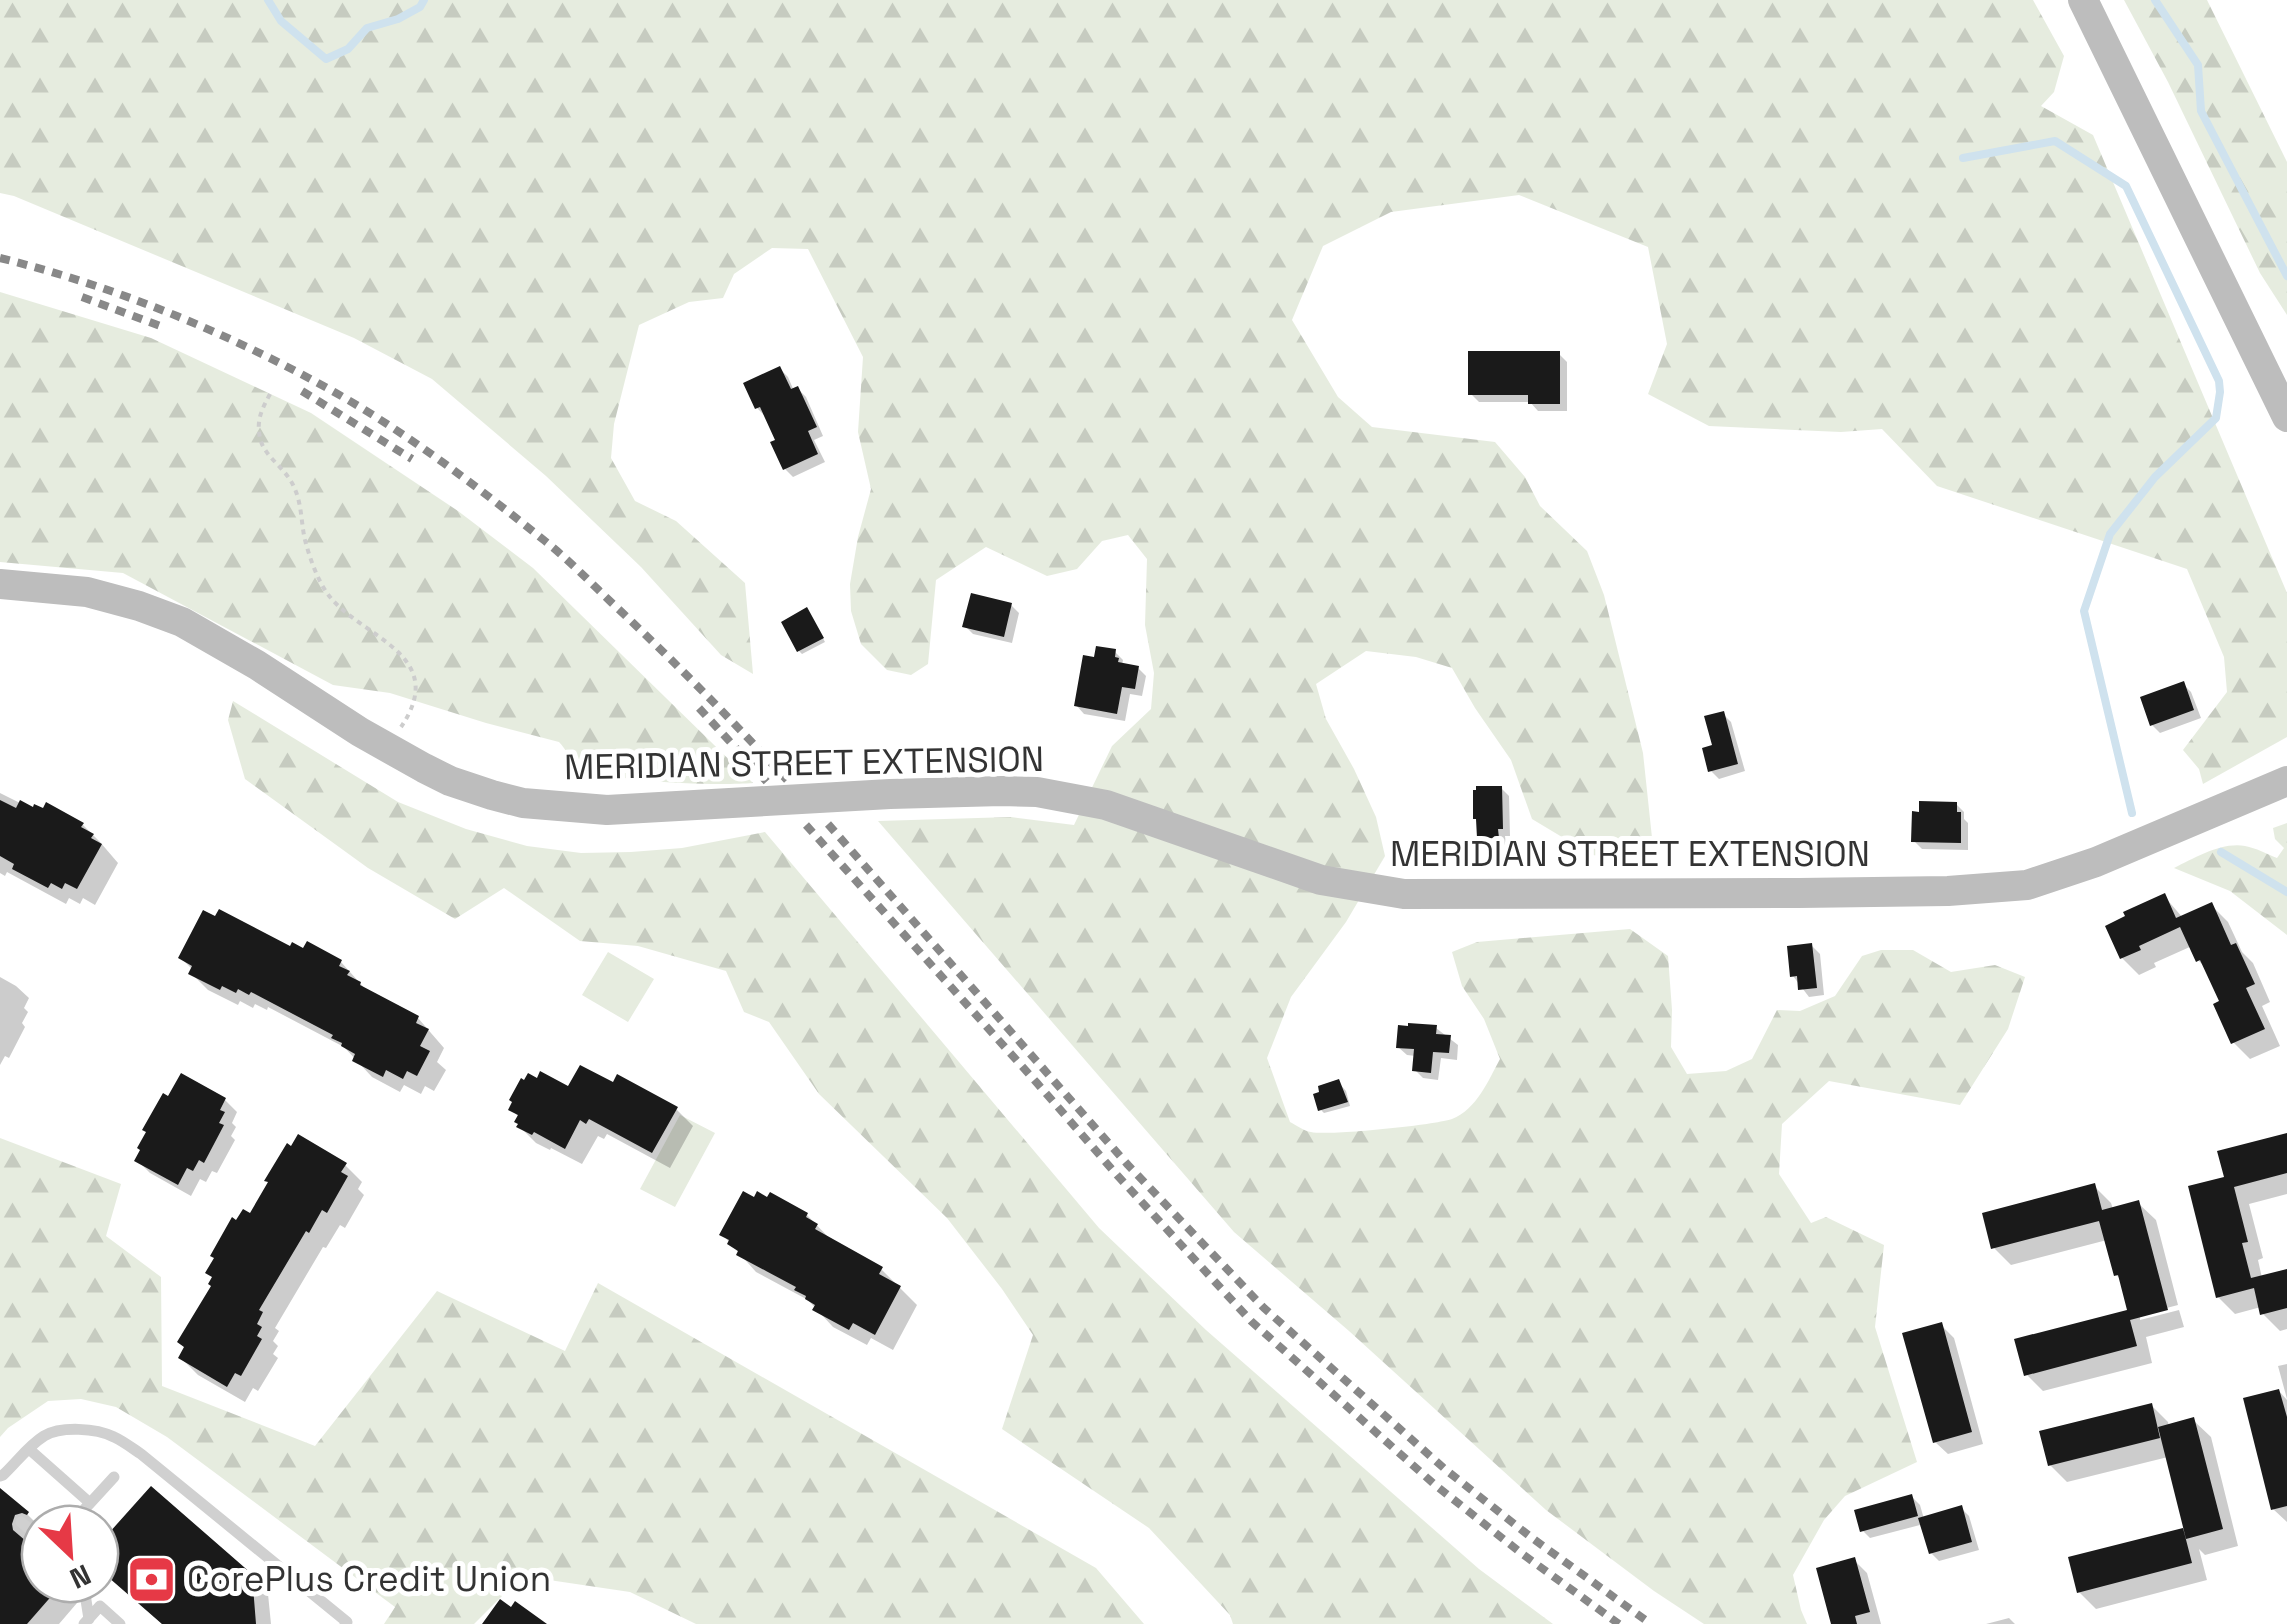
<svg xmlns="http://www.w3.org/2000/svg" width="2287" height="1624" viewBox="0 0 2287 1624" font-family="'Space Grotesk',sans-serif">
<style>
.forest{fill:url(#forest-firs)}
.pitch{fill:#e6ecdf}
.shadow{fill:#0003}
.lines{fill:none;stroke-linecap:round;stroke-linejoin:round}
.stream{stroke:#cfe2ee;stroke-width:8}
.building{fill:#1a1a1a}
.path{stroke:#cdcdcd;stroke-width:4;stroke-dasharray:5 5;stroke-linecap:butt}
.lane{stroke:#d0d0d0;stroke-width:11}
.secondary{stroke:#bdbdbd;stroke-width:30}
.rail{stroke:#888;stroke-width:8;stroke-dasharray:10 8;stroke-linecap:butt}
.labels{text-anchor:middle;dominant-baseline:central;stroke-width:10;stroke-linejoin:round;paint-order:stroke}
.street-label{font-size:35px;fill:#333;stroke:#fff}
.poi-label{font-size:35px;fill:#333;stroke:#fff;text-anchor:start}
</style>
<defs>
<pattern id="forest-firs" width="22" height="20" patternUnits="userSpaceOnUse" patternTransform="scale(2.5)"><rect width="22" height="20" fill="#e6ecdf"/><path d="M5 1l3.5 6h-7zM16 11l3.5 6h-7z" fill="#c6cbc0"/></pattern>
</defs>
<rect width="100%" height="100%" fill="#fff"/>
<path class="forest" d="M0 0H2033L2064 56 2054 92 2041 106 2093 135 2287 593V737L2203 784 2199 769 2183 750 2227 692 2224 657 2187 569 1937 486 1882 429 1841 432 1709 426 1648 394 1667 344 1648 247 1519 195 1391 212 1323 246 1292 320 1338 397 1372 427 1495 442 1525 477 1540 506 1587 551 1604 595 1643 753 1653 847 1628 859 1592 855 1532 819 1511 760 1475 708 1452 668 1416 657 1366 651 1316 684 1326 719 1354 769 1376 817 1385 856 1346 922 1291 997 1267 1058 1290 1122C1296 1125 1304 1131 1311 1132 1328 1136 1435 1125 1452 1119 1477 1109 1488 1081 1500 1059L1484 1019 1462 986 1452 952 1477 942 1630 929 1668 956 1672 1010 1671 1047 1687 1074 1726 1071 1752 1059 1777 1010 1800 1011 1835 996 1862 956 1881 950H1913L1951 972 1995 965 2025 977 2008 1029 1960 1105 1829 1081 1782 1124 1779 1174 1811 1223 1826 1217 1884 1245 1875 1327 1917 1462 1845 1496 1824 1520 1793 1575 1801 1610 1807 1624H1704L1654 1591 1546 1510 1349 1331 1234 1232 878 821 1011 817 1074 825 1112 746 1151 709 1154 673 1145 625 1147 559 1128 535 1102 541 1077 569 1047 576 986 547 936 580 928 664 911 675 887 670 861 644 851 611 850 584 858 537 871 489 858 432 863 357 808 249 772 248 734 274 723 298 689 302 639 325 614 424 611 458 635 501 676 521 745 583 753 674 721 655 641 567 546 476 432 379 354 338 14 196 0 193Z
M2124 0H2207L2287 162V315L2260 273 2168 82Z
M0 292 151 338 311 413 458 511 533 568 753 783C718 786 607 783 579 766 570 760 566 749 559 742L486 723 390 693 333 685 123 573 0 562Z
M233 701 398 802 466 829 527 846 581 853 631 852 682 848 765 832 1099 1228 1206 1330 1479 1569 1553 1624H1233L1230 1615 1149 1528 1002 1429 1033 1335 1002 1289 947 1218 819 1094 769 1022 744 1012 726 971 638 946 580 941 504 888 455 919 368 868 245 779 228 720Z
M2287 823V935L2230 891 2174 868C2195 858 2221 842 2245 846 2256 848 2267 854 2277 858L2284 848 2275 839 2273 828Z
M0 1138 121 1184 106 1236 161 1277 162 1386 315 1446 437 1291 565 1351 598 1283 1096 1568 1144 1624H696L630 1592 522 1576 474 1624H384L395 1607 167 1437 116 1407 81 1399 48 1401 8 1428 0 1437Z"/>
<path class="pitch" d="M608 952 654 979 628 1022 582 995Z
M680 1115 715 1133 675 1207 640 1189Z"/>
<path class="shadow" d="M1559 354 1567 362V411H1538L1530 402H1479L1471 394Z
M780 369 788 377 794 391 798 389 806 397 823 436 814 440 825 462 793 477 785 469 778 441 765 416 757 408Z
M1011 605 1019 613 1012 643 973 634 965 626Z
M810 614 825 642 802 654 799 651Z
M1115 652 1123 660 1122 665 1138 668 1146 676 1142 696 1130 694 1125 721 1084 714 1076 705 1096 660Z
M2183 684 2191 692 2201 718 2160 733 2152 725Z
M1723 714 1731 722 1745 771 1719 779 1711 771Z
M1501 788 1509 796 1510 836H1505L1506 845H1487L1479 837V821Z
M0 793 34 810 83 825 100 842 118 863 95 905 83 898 80 904 69 898 66 904 7 872 5 876 0 873Z
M1956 804 1964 812V819L1968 823V850L1922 849 1914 841Z
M2164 896 2183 918 2211 905 2228 922 2242 952 2253 963 2270 1002 2262 1006 2280 1046 2250 1059 2233 1042 2222 1002 2207 969 2198 960 2192 946 2154 963 2156 967 2139 975 2122 958Z
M1812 946 1820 954 1824 995 1809 997 1793 976Z
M291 949 341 962 368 992 418 1018 444 1048 437 1062 446 1070 434 1091 425 1086 421 1094 404 1085 400 1092 372 1077 344 1047 268 1007 267 1010 255 1004 253 1008 240 1001 238 1005 208 990 191 973 193 970 181 958Z
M0 977 16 986 29 998 24 1008 28 1012 22 1023 25 1027 9 1058 5 1056 0 1065Z
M1436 1028 1458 1045 1457 1060 1441 1058 1438 1080 1423 1078 1415 1070 1416 1056 1407 1055 1398 1047Z
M1338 1082 1346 1091 1350 1106 1324 1113 1321 1110Z
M614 1086 676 1109 693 1126 670 1168 607 1134 604 1139 598 1136 582 1164 551 1148 550 1150 536 1143 519 1126V1117L511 1109 569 1090Z
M225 1100 237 1112 232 1123 236 1127 231 1136 235 1140 217 1173 212 1171 206 1182 200 1179 191 1196 150 1173 137 1160Z
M2287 1136V1194L2249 1204 2263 1258 2258 1260 2262 1278 2287 1271V1329L2280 1331 2263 1314 2261 1307 2235 1314 2218 1297 2227 1179Z
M345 1165 362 1182 358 1189 364 1195 345 1228 340 1225 326 1248 323 1247 275 1328 279 1331 273 1341 278 1346 273 1354 278 1358 258 1391 253 1388 245 1402 198 1375 181 1358 250 1217Z
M2094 1186 2111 1203 2113 1209 2138 1203 2156 1220 2178 1305 2140 1315V1320L2179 1310 2184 1327 2146 1337 2152 1363 2043 1391 2026 1374 2130 1311 2122 1280 2116 1275 2107 1240 2011 1265 1994 1248Z
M807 1215 832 1241 881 1269 917 1305 893 1350 871 1338 867 1345 833 1327 808 1300 756 1272 722 1234Z
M1941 1325 1954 1338 1983 1444 1948 1454 1935 1442Z
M2287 1364V1399L2278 1366Z
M2279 1391 2287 1400V1522L2273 1509Z
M2151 1405 2168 1422 2169 1426 2193 1420 2211 1437 2238 1546 2205 1555 2199 1549 2207 1580 2096 1609 2079 1592 2182 1530 2188 1536 2168 1457 2067 1482 2050 1465Z
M1912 1497 1920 1505 1924 1519 1961 1508 1969 1516 1979 1550 1939 1561 1931 1553 1920 1525 1870 1538 1862 1530Z
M0 1499 27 1514 40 1527 31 1532 28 1540 29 1547 40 1556V1584H72L83 1596 59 1624H0Z
M100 1547 250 1576 268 1594 271 1624H162L100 1568Z
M1854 1560 1867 1573 1881 1624H1834Z
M2009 1618 2015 1624H1986Z"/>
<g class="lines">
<path class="stream" d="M268 0 281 21 326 59 348 49 367 28 398 19 420 7 424 0
M2155 0 2198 65 2201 111 2287 276
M1963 158 2055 141 2126 186 2219 381 2220 392 2216 418 2155 477 2110 534 2084 611 2132 813
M2221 852 2287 892"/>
</g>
<path class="building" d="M1468 351H1560V404H1528V395H1468Z
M780 366 791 389 798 386 817 427 808 431 818 454 783 470 770 442 775 440 760 407 755 409 743 383Z
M971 593 1012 603 1004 637 962 627Z
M807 607 824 638 797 652 781 622Z
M1096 646 1116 649 1115 657 1119 658 1118 662 1139 666 1135 689 1122 687 1117 714 1074 706 1083 655 1094 657Z
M2184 681 2194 710 2150 726 2140 697Z
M1724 711 1738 764 1708 772 1702 748 1712 745 1704 716Z
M1476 786H1502L1503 829H1498L1499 838H1477L1476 819H1473V790H1476Z
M0 800 16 808 20 800 33 807 34 804 43 808 46 802 84 823 81 827 94 834 91 838 102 844 77 889 65 883 62 889 51 883 48 888 12 869 14 864 0 856Z
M1919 801 1957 802V812H1961V843L1911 842 1912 811 1919 812Z
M2165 893 2176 918 2212 902 2231 945 2236 943 2255 984 2246 988 2265 1029 2231 1044 2213 1004 2219 1001 2200 960 2196 962 2180 927 2139 946 2141 950 2120 959 2105 926 2125 916 2123 912Z
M219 909 290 946 292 942 303 948 307 941 342 960 339 966 350 971 347 975 361 982 360 985 419 1016 416 1023 429 1029 420 1046 430 1051 417 1076 407 1071 403 1079 386 1070 383 1077 352 1061 355 1054 341 1046 342 1043 331 1038 333 1035 251 992 249 995 238 989 236 993 222 986 220 990 188 974 192 966 178 958 203 910 215 916Z
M1812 943 1817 988 1798 990 1797 976 1790 977 1787 946Z
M1408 1023 1437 1025 1436 1034 1451 1035 1449 1053 1433 1052 1431 1073 1412 1071 1414 1049 1396 1048 1398 1025 1408 1026Z
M580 1065 613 1082 617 1074 678 1107 652 1153 589 1119 586 1124 580 1120 565 1149 534 1132 532 1135 516 1127 518 1124 514 1122 518 1115 508 1110 512 1102 509 1100 521 1078 524 1080 528 1073 537 1078 540 1071 568 1086Z
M181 1073 226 1098 220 1110 225 1112 219 1123 224 1125 204 1163 199 1160 193 1171 187 1168 178 1185 134 1161 140 1150 137 1148 146 1132 142 1130 163 1093 168 1096Z
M1339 1079 1348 1102 1318 1111 1313 1094 1319 1092 1318 1086Z
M2287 1133V1173L2234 1187 2248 1242 2242 1243 2251 1278 2287 1269V1308L2260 1315 2254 1288 2216 1298 2188 1186 2224 1177 2217 1151Z
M298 1134 347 1163 341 1172 348 1176 327 1213 322 1210 309 1233 306 1231 259 1310 263 1312 257 1324 262 1327 257 1336 262 1339 241 1376 235 1373 227 1387 178 1358 184 1347 177 1342 211 1286 208 1284 212 1277 205 1273 214 1258 210 1256 232 1217 236 1220 243 1209 250 1213 268 1182 264 1181 287 1143 291 1146Z
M2095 1183 2102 1210 2139 1200 2168 1310 2130 1320 2137 1346 2024 1376 2014 1339 2127 1310 2118 1275 2114 1276 2099 1221 1991 1249 1982 1213Z
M743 1191 754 1197 757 1191 767 1197 770 1192 808 1213 806 1217 818 1224 815 1229 883 1267 879 1274 901 1286 875 1335 853 1323 849 1330 812 1310 815 1305 805 1299 806 1296 794 1290 796 1287 736 1255 738 1251 727 1244 729 1240 719 1235Z
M1942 1322 1972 1432 1933 1443 1902 1333Z
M2279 1389 2287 1417V1506L2271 1510 2243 1398Z
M2152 1403 2160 1438 2048 1466 2039 1431Z
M2194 1417 2223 1529 2186 1539 2158 1427Z
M151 1486 252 1574 256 1624H162L100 1570V1543Z
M0 1488 29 1512 27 1515 22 1513 15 1515 12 1524 13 1530 40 1553V1584H62L27 1624H0Z
M1912 1494 1918 1516 1860 1532 1854 1510Z
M1962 1505 1972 1542 1929 1554 1918 1518Z
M2183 1528 2192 1563 2077 1593 2068 1557Z
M1855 1557 1870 1612 1855 1616 1857 1624H1831L1816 1568Z
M500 1599 511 1607 515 1601 547 1624H482Z"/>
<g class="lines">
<path class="path" d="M270 394C262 409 256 420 260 438 264 457 286 468 294 487 302 504 301 523 305 540 310 559 318 582 330 597 363 638 450 655 401 727"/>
<path class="lane" d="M29 1449 90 1503
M0 1476 3 1475C16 1463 28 1446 44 1436 61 1426 96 1428 114 1437 123 1441 132 1448 141 1454L347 1622 345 1624
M21 1522 40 1538
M71 1524 114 1477
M81 1584 85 1594 89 1619
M84 1624 100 1606 120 1624"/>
<path class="secondary" d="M2083 0 2287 417
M0 584 87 592 139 606 182 622 257 665 360 732 424 768 450 781 492 795 523 803 607 810 890 794 1002 791 1037 792 1106 805 1321 880 1404 894 1799 893 1948 891 2027 885 2096 862 2287 781"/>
<path class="rail" d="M0 258C117 287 231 334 336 393 410 435 479 488 545 541 569 560 590 582 612 603 673 660 731 719 787 780
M82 297 166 328
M302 391 412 459
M699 708 767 782
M828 824 1128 1165 1264 1308 1446 1470 1532 1538 1651 1624
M806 825 1037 1083 1117 1175 1251 1321 1434 1484 1521 1553 1619 1624"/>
</g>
<defs>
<symbol id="bank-square" viewBox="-11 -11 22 22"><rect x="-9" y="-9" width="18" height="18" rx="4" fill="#e63946" stroke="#fff"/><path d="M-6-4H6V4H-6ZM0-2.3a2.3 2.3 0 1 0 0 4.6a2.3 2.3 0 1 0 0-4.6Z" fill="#fff"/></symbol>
</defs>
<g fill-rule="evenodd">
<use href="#bank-square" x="124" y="1552" width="55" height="55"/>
</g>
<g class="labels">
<g class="street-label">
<text transform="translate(804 763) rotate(-1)">MERIDIAN STREET EXTENSION</text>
<text x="1630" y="854">MERIDIAN STREET EXTENSION</text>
</g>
<g class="poi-label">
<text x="187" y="1579">CorePlus Credit Union</text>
</g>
</g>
<g transform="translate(70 1554) rotate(155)"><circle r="48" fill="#ffffff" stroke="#adadad" stroke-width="2.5"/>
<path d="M0-8L18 38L0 25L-18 38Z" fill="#e63946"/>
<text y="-15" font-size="28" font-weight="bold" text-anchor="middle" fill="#333333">N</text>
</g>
</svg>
